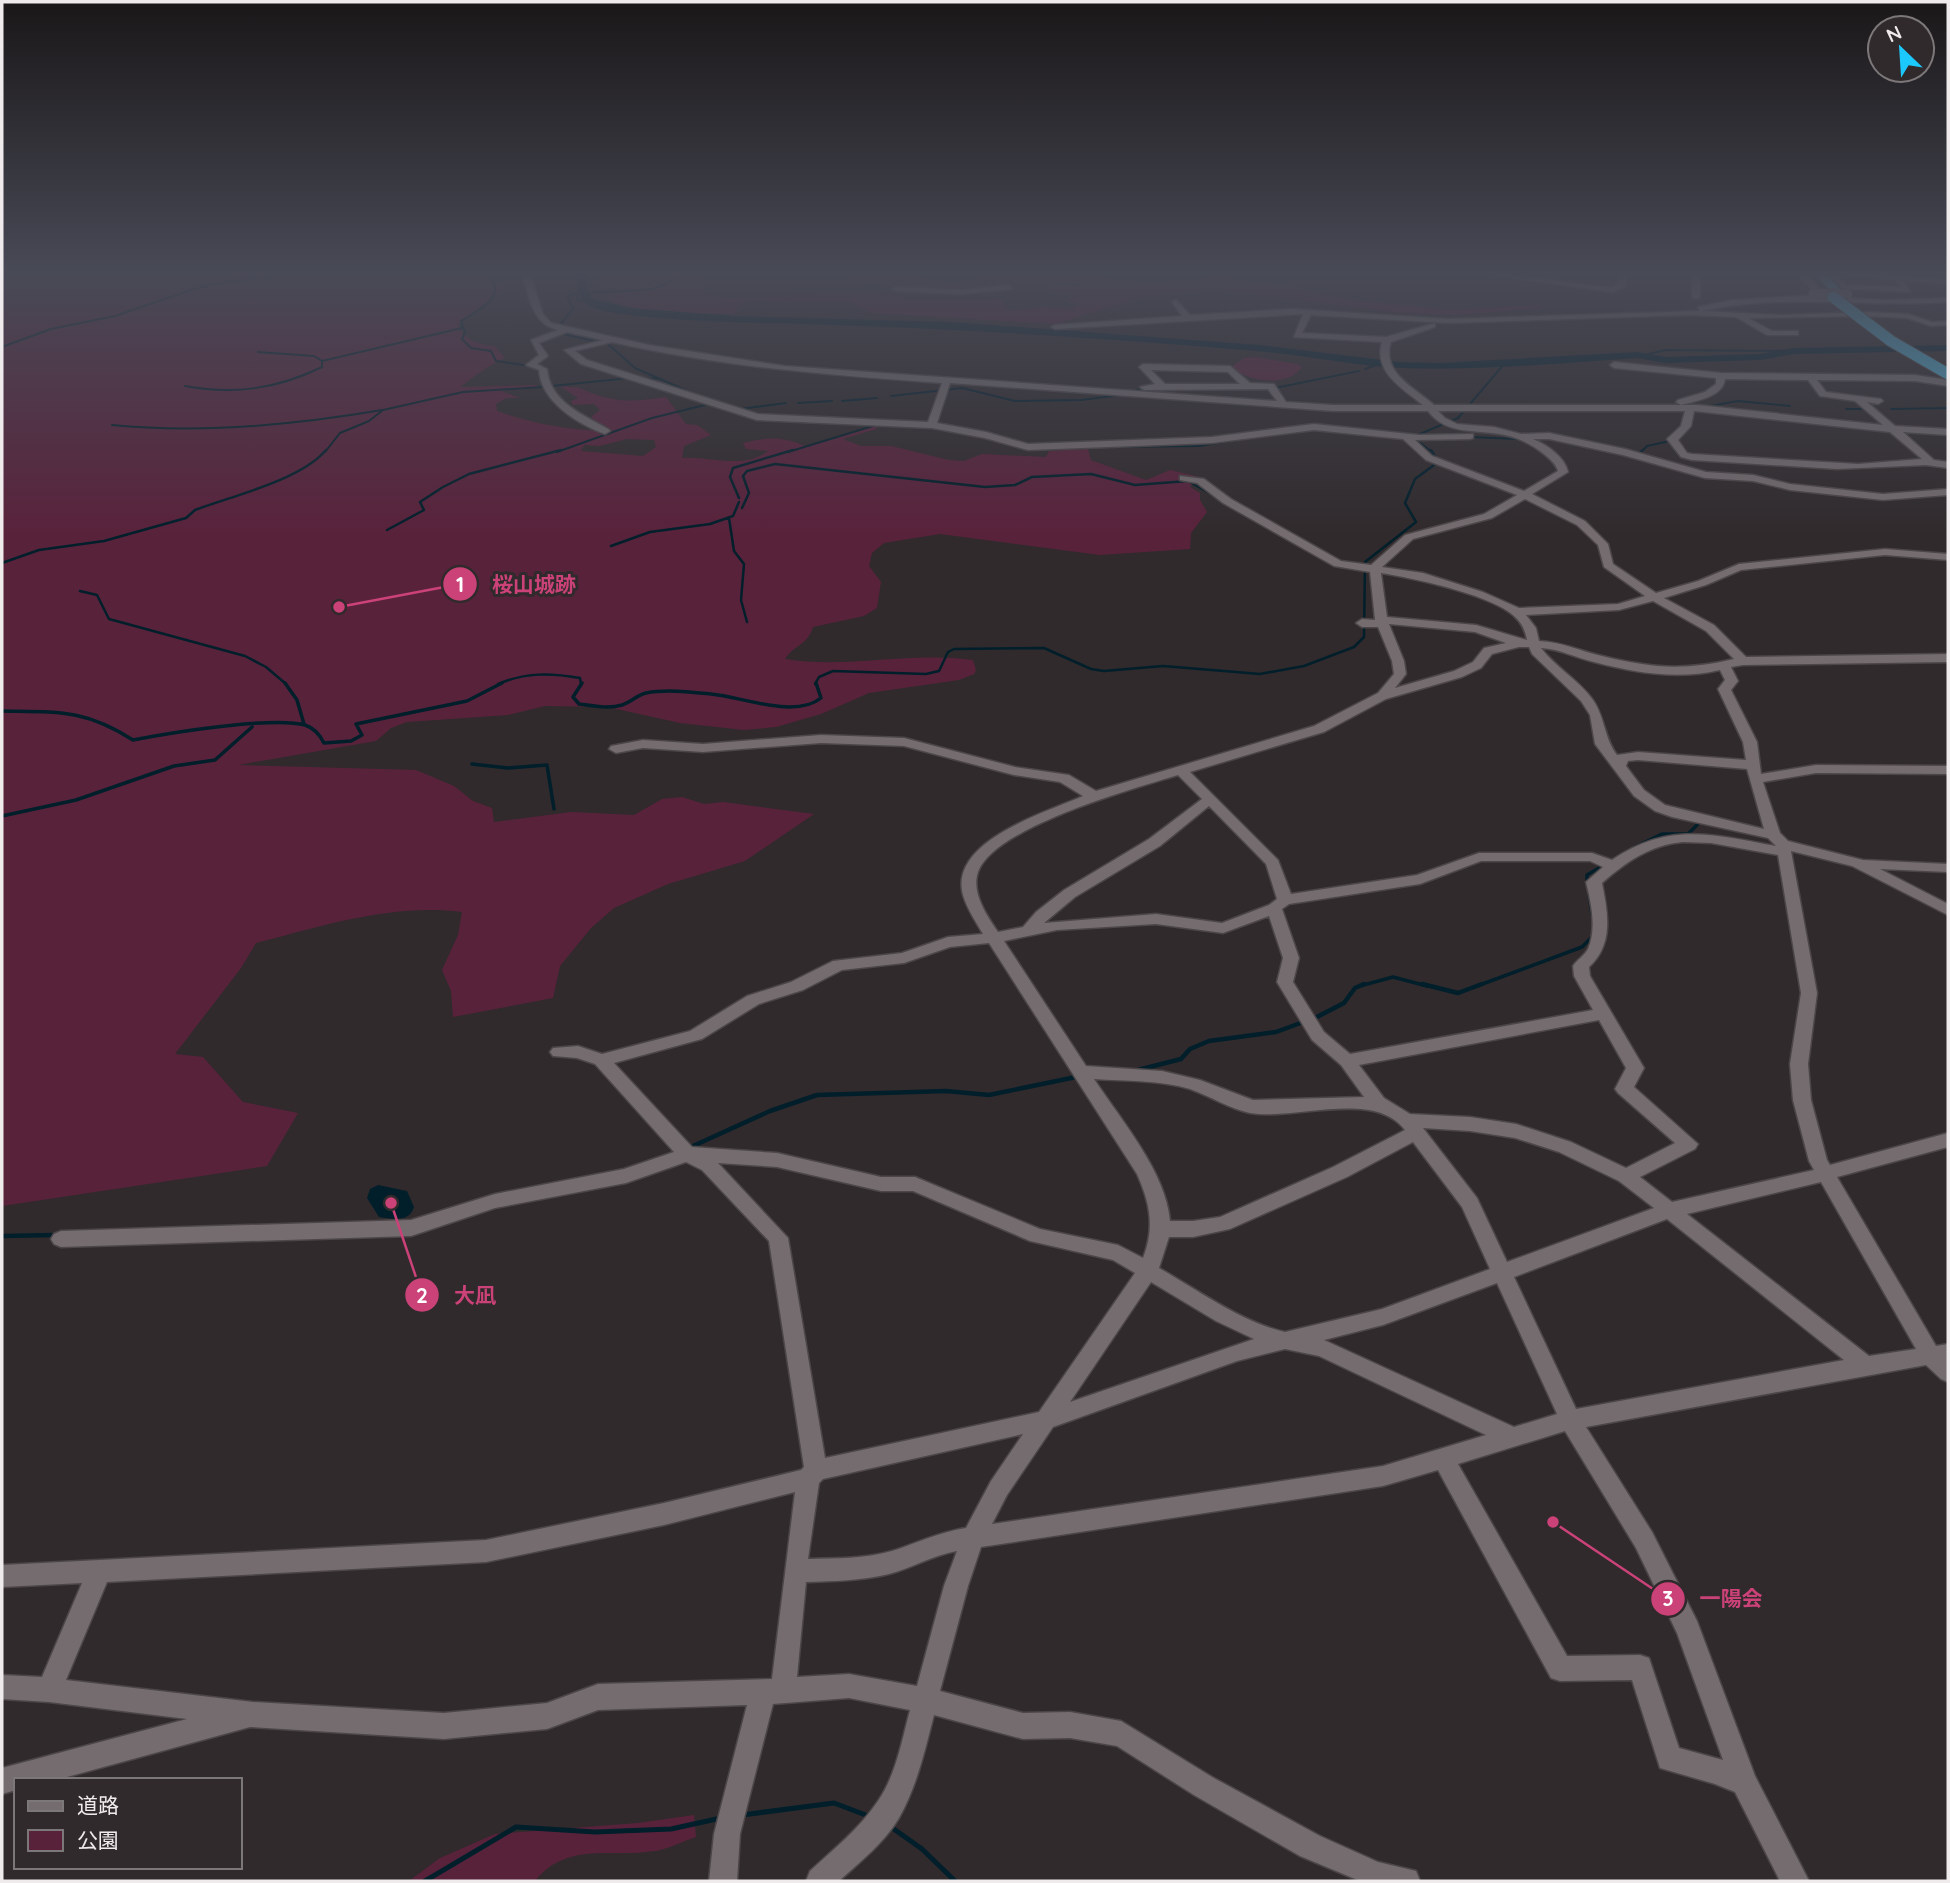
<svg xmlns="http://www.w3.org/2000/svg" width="1950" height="1883" viewBox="0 0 1950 1883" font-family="Quicksand,'Noto Sans JP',sans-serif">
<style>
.green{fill:#59223b;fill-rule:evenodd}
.water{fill:#001f2b}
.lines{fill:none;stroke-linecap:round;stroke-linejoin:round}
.stream-far4{stroke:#001f2b;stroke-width:2}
.stream-far3{stroke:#001f2b;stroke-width:2.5}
.stream-far2{stroke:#001f2b;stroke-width:3.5}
.stream-far1{stroke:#001f2b;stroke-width:4.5}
.stream{stroke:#001f2b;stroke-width:5}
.river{fill:#001f2b;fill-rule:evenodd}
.minor-casing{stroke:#4c4648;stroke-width:3}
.highway-casing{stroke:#4c4648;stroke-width:3}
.minor{fill:#746c6f;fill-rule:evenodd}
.highway{fill:#4cafd2;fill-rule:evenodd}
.minor-bridge-casing{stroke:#4c4648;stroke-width:10;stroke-linecap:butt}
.highway-bridge-casing{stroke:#4c4648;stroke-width:13;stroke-linecap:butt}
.minor-bridge{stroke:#746c6f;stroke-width:9}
.highway-bridge{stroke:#4cafd2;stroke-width:11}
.leader{fill:none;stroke:#cb4278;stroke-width:2.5}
.callout-dot{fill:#cb4278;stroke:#302a2c;stroke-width:2.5}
.mark-label{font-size:21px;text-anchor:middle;font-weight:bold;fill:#fff}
.callout-label{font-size:21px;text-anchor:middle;font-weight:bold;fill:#cb4278;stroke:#302a2c;stroke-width:6;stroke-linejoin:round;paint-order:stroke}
</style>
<rect width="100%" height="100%" fill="#302a2c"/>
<path class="green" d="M2 271 479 272 495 277 507 288 458 324C463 340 480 345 495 346L505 358C487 366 475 376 460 387L536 385 539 388 501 391 520 398H506L496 404 497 411C531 423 564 429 600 431L599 424 591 417 600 410 594 404 573 405 571 401 578 398 561 387C582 385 586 393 604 397 626 403 644 400 666 397L686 424 697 425 711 435 684 446 682 458C710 456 742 470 768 451L746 449 743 443C766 437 782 436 805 446L877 426 876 429 843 439 861 446H891L949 460 964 461 982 454 1046 457 1049 451 1088 449 1091 460 1146 480 1170 470 1200 477 1190 487 1200 493V500L1207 512 1191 533 1190 549 1100 555 940 534 884 543 872 553 869 566 881 582 877 608 864 616 813 627C807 646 795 644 785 659 847 669 911 651 973 660L976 670 974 674 959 680 869 693 821 714 776 727 744 730 680 723 608 707 545 706 508 715 407 722 391 728 376 741 238 765 416 770 454 786 473 801 492 808 494 822 571 812 634 815 662 799 682 797 704 804 723 802 814 814 745 861 668 884 614 908 591 928 560 966 553 998 453 1017 451 991 442 970 458 935 462 912C393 903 322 926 256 943L241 968 175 1054 203 1057 243 1102 298 1113 267 1166 2 1206ZM627 439 654 440 656 447 643 456 581 451 584 445 599 446Z
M608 271H717L704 279 708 281 704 289 696 292C708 294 721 298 734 298 769 299 885 283 908 300L1000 299 1008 311 1042 307 1067 309 1080 305 1068 301 1078 293 1046 291 1050 287 1081 285V282L973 281 958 290 835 281 863 274 907 275 947 283 1017 271H1044L1150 283 1220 277 1287 286 1351 300 1450 310 1540 305 1542 308 1457 315 1400 313 1213 289 1148 295 1056 324 871 313 851 302 746 300 733 314C707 313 619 315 605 295L619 293 618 287H601L602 278Z
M1255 357 1297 364 1302 367C1288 388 1247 382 1231 367L1244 358Z
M694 1815 696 1837C683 1841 669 1849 655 1851 612 1858 567 1841 535 1881H409L440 1858 495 1834 638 1823Z"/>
<path class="water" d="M378 1185 407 1191 414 1207C409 1223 393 1219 379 1217L367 1198 370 1189Z"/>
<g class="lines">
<path class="stream-far4" d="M489 275C508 297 478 310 461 321L465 332 462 339 471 348 491 351 496 361 530 366
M583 292 567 296 573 309 559 326 563 334 608 344 635 368 692 393
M576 293 578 300 588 301
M585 293 648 290 665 285 683 271
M2 347 51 329 115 316 194 289 230 281 332 271
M258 352 314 356 322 361 462 328
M1644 355 1666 350 1794 351
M1365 369 1382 363
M641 378 661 379
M185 386C234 395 277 389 322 367V361
M551 386 630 378
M1275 388 1359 371
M1130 392 1145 388
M891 396 962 388 1015 401 1081 400 1121 395
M842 401 877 398
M798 403 832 401
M1704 407 1738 401 1790 406
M740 409 786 403
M1846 409H1867
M1891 409 1948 408
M112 425C202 434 294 425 382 410
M1415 436 1458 418 1505 363
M1471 437 1516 439
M1415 439 1432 452
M1418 439H1442
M1102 447 1199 446 1255 437
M1039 449H1067
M325 452 340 433 369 421 383 410 463 392 543 387
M557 452 652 418 709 404
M788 452 876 425
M1641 452 1647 446 1670 441"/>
<path class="stream-far3" d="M1639 453 1643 450
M1707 477 1724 479
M739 498 730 477 733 468 793 450
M742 508 749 493 743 476 747 471 775 464 985 487 1015 485 1032 477 1091 474 1135 485 1188 481 1213 495
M729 518 734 551 744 564 741 600 747 622
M387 530 424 510 420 502 443 487 469 474 561 450
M611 546 650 532 710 524 733 516 739 502
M2 563 39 550 104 541 186 518 195 510C232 496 301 480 326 450
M80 591 97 595 109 619 245 656 266 667 286 684
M498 684C526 672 551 673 580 678L581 684
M815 684 819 677 833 671 926 674 939 671 948 652 954 649 1044 648 1091 669 1104 671 1163 666 1260 674 1304 666 1354 647 1364 637 1365 562 1416 522 1405 503 1415 479 1434 465 1436 458 1431 450"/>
<path class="stream-far2" d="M285 683 297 700 304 724
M582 683 573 697 579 704C593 706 609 709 622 705 631 702 637 695 646 693 667 689 691 692 711 694 743 697 795 719 821 698L816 683
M2 711C58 712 84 709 133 740 169 733 273 716 305 725 314 728 320 735 324 743L351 741 362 735 356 724 467 701 502 683
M472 764 508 768 547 765 554 809
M2 816 76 800 174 766 215 760 252 727
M1635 847 1662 834H1688L1700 822
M1587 883V875L1604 865
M1589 894 1592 914
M1360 986 1393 977 1427 986
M1477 986 1582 947 1594 935"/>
<path class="stream-far1" d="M1422 984 1458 993 1482 984
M1313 1019 1344 1003 1355 988 1364 984
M1138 1070 1181 1059 1190 1049 1209 1041 1276 1032 1306 1021
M693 1146 770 1111 817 1095 946 1091 989 1095 1076 1077
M2 1236 56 1235"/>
<path class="stream" d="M742 1815 834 1803 871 1817
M891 1827 922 1849 955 1881
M425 1881 516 1827 595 1832 671 1829 721 1818"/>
<path class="river" d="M576 271H585L588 276 586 285 592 299 631 308 735 316 951 322 1259 345 1399 362 1441 363 1637 352 1666 357 1760 354 1794 348 1948 345V351L1794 354 1760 360 1666 363 1637 358C1559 363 1480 371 1403 368 1354 366 1305 355 1256 351 1104 338 952 328 799 324 762 323 612 321 588 305 579 299 576 286 578 276Z"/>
<defs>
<path id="minor" d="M521 271H529L543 314 551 323 649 345 785 366 1277 401 1268 389 1144 390 1140 387 1155 384 1139 367 1143 364 1230 366 1250 383 1274 384 1286 402 1333 405H1423C1403 389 1373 372 1382 342L1294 337 1303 314 1055 329 1051 327 1055 325 1182 316 1172 302 1176 300 1190 315 1292 309 1448 319 1700 311 1698 307 1732 300 1818 295 1793 271H1802L1827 297 1886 300 1948 298V302C1865 308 1784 293 1702 311L1782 315 1866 312 1908 314 1932 322 1948 321V325L1931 326 1907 318 1866 316 1748 318 1772 331H1798V335H1767L1736 317 1689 315 1448 323 1311 315 1302 333 1386 337 1435 323V327L1391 342C1381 373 1414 387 1434 405H1698L1883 425 1855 401 1820 396 1808 380 1725 379C1723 397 1696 401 1681 405L1676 402 1678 400 1705 392 1716 384V378L1614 368 1610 365 1614 362 1721 373 1915 375 1948 380V386L1915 381 1817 380 1826 392 1881 399 1883 401 1878 404 1867 402 1895 426 1948 429V435L1903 432 1934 460 1948 462V468L1926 465 1837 469 1692 460 1681 457 1667 439 1681 426 1685 411H1438L1445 418 1457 424 1494 427 1521 434 1549 433 1625 449 1706 472 1753 475 1790 484 1883 494 1948 489V495L1883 500 1790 490 1753 481 1705 478 1623 455 1549 439H1533C1547 445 1565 457 1568 472L1532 494 1585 521 1608 544 1613 564 1656 593 1698 581 1739 564 1885 549 1948 554V560L1885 555 1741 570 1706 585 1664 598 1714 625 1746 657 1948 654V662L1743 665 1731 667 1738 681 1731 690 1757 742 1761 774 1816 765 1948 766V774L1816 773 1763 782 1780 833 1788 841 1863 860 1948 864V872L1880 869 1948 904V915L1852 866 1791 851 1817 993 1808 1064 1811 1100 1827 1160 1830 1165 1948 1133V1147L1837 1177 1936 1346 1948 1344V1382L1941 1379 1926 1365 1586 1427 1652 1532 1697 1621 1755 1776 1809 1881H1780L1735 1792 1715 1784 1660 1768 1632 1680 1560 1681 1551 1678 1438 1470 1383 1486 981 1547 968 1586 940 1691 1023 1713 1070 1712 1121 1721 1212 1777 1320 1836 1378 1862 1416 1871 1420 1881H1360L1300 1856 1194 1795 1117 1746 1070 1738 1023 1739 934 1715C925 1750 917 1786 899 1818 885 1842 860 1862 839 1881H806L810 1871C834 1849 860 1828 878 1801 896 1775 902 1740 910 1710L849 1698 773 1704 740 1834 737 1881H709L714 1834 747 1705 598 1710 547 1729 444 1739 250 1727 56 1780H16V1790L2 1794V1768L187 1719 49 1702 2 1699V1675L42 1677 82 1583 2 1587V1565L486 1540 664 1503 801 1470 804 1467 769 1241 702 1170 686 1162 626 1183 495 1208 411 1236 61 1247 54 1244 51 1239 54 1234 61 1231 411 1220 495 1194 624 1169 674 1152 595 1064 577 1058 553 1056 550 1052 553 1048 578 1046 602 1054 690 1031 747 996 791 982 833 961 902 953 948 937 983 934C976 922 967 909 963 895 948 841 1047 812 1083 796L1060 782 1014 775 904 746 821 743 703 752 643 748 616 753 609 749 611 746 643 740 703 744 821 735 904 738 1015 767 1069 775 1096 791 1314 726 1378 693 1394 674 1392 661 1378 627H1362L1356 623 1362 619 1375 620 1370 572 1334 566 1223 503 1197 483 1180 480V476L1204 479 1231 499 1341 561 1371 565 1405 535 1484 514 1517 495 1426 460 1403 439 1314 430 1212 443 1028 450 985 438 932 428 757 420 581 364 564 350 603 340 567 332 539 343 548 356 537 364 547 369C550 402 582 414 608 429L610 431 605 434C578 424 541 402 539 370L526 365 539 355 531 340 558 330C531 324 529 295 521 271ZM612 342C721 367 831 375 942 383L928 422 758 414 587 360 575 351ZM1151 370 1228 372 1240 384H1165ZM950 383 1333 411H1428C1447 436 1477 429 1505 435 1519 438 1533 445 1544 454 1550 459 1556 464 1558 471L1524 491 1432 456 1415 440 1470 439 1473 438V434L1419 435 1314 424 1212 437 1028 444 986 432 937 423ZM1694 411 1890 432 1922 459 1858 464 1692 454 1687 453 1678 440 1691 426ZM1525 499 1577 525 1598 545 1604 567 1645 596 1618 604 1519 608 1483 592 1423 573 1382 567 1413 539 1492 518ZM1381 573C1413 578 1492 595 1514 616 1522 623 1525 630 1527 640L1476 625 1387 617ZM1653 601 1706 631 1734 659C1684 671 1651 668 1602 656 1580 651 1562 642 1539 641L1536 628 1526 615 1619 610ZM1389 624 1475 632 1506 643 1484 648 1473 662 1454 671 1395 688 1406 674 1404 661ZM1519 647H1529L1532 654 1581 701 1590 715 1595 744 1634 796 1655 811 1672 817 1768 838 1776 846C1714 835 1669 821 1612 860L1592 853H1479L1417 875 1291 894 1278 860 1190 772 1324 732 1386 699 1462 677 1481 668 1492 654ZM1541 648C1560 649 1576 658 1594 662 1636 673 1678 680 1720 670L1725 680 1718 689 1743 742 1746 760 1638 752 1617 755C1604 738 1605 717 1593 700 1579 680 1555 667 1541 648ZM1638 760 1747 769 1764 829 1665 805 1644 790 1626 766 1628 761ZM1178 775 1202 799 1149 839 1064 890 1036 912 1023 927 998 932C987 916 971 893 978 872 994 827 1133 789 1178 775ZM1209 806 1266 864 1277 899 1269 905 1222 923 1156 914 1044 923 1075 897 1160 846ZM1683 842 1711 843 1778 855 1801 993 1790 1064 1793 1100 1809 1161 1814 1170 1672 1202 1640 1177 1695 1149 1698 1144 1634 1087 1644 1068 1590 976 1589 967C1614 944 1608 913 1602 883 1626 862 1650 845 1683 842ZM1481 861H1590L1603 867 1586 882C1591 903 1597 928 1588 949 1584 956 1577 960 1573 966L1574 976 1593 1010 1350 1054 1324 1032 1293 982 1299 958 1282 909 1289 904 1420 884ZM1269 916 1283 958 1277 982 1312 1040 1341 1065 1364 1097 1253 1100 1200 1080 1162 1071 1086 1066 1004 941 1057 930 1156 924 1223 933ZM989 943 1137 1174C1150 1203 1155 1227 1143 1258L1118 1245 1040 1229 915 1177H881L777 1153 692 1147 614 1063 702 1039 759 1004 803 990 842 970 904 963 950 947ZM1599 1020 1626 1068 1615 1089 1618 1093 1675 1143 1626 1168 1571 1142 1516 1124 1470 1117 1410 1114 1384 1098 1359 1065ZM1094 1079C1126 1081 1160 1080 1190 1089 1210 1096 1230 1109 1250 1113 1294 1121 1374 1089 1405 1130L1333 1167 1220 1217 1193 1221H1170C1166 1172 1121 1120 1094 1079ZM1423 1128 1470 1131 1515 1138 1559 1152 1619 1181 1654 1208 1507 1262 1477 1198ZM1413 1142 1462 1207 1490 1269 1382 1309 1285 1332C1241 1322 1198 1290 1159 1268L1169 1237H1193L1230 1229 1347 1177ZM718 1163 777 1167 881 1191H913L1030 1241 1113 1260 1135 1273 1039 1412 825 1458 788 1238ZM1821 1182 1916 1349 1869 1356 1687 1214ZM1667 1219 1844 1360 1576 1409 1514 1277ZM1151 1282 1216 1321 1254 1339 1070 1402ZM1497 1283 1557 1414 1514 1427 1324 1340 1383 1325ZM1285 1349 1319 1356 1486 1435 1383 1466 992 1524 1007 1495 1053 1427 1237 1361ZM1565 1431 1636 1548 1677 1633 1723 1760 1679 1748 1649 1658 1640 1655 1567 1656 1458 1464ZM1023 1434 991 1481 966 1528C939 1532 917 1543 892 1551 864 1559 837 1558 808 1559L819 1483 823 1479ZM795 1492 772 1679 598 1684 547 1703 444 1713 253 1702 66 1680 107 1582 486 1562 664 1525ZM957 1551 944 1586 917 1686 849 1674 797 1677 806 1582C834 1581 861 1581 889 1574 912 1568 933 1555 957 1551Z
M1460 271H1483L1611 288 1618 284 1619 271H1627L1625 287 1612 292Z
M1692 271H1700V297L1696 299 1692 297Z
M1818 271H1850L1948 280V284L1903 280 1911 292 1844 289 1828 274ZM1837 275 1893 279 1901 287 1846 285Z
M1009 285 1012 289 961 294 896 291 892 289 896 287 961 290Z"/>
<path id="highway" d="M1813 271H1824L1846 296V300H1838Z"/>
</defs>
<use href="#minor" class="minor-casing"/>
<use href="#highway" class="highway-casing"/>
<use href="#minor" class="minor"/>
<use href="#highway" class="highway"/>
<defs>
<path id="minor-bridge" d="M1813 293 1848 294"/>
<path id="highway-bridge" d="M1833 297 1891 341 1948 374"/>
</defs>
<use href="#minor-bridge" class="minor-bridge-casing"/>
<use href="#highway-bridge" class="highway-bridge-casing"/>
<use href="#minor-bridge" class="minor-bridge"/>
<use href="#highway-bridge" class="highway-bridge"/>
</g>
<linearGradient id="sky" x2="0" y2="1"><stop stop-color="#1a1718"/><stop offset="0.51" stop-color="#484a56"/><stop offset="1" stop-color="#484a56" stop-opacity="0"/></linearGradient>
<rect width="1950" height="535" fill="url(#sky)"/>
<path class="leader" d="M339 607L460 584M391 1203L422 1295M1553 1522L1668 1599"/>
<g class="callout-dot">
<circle cx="339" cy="607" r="7"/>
<circle cx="391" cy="1203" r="7"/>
<circle cx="1553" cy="1522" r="7"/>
<circle cx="460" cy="584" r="18"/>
<circle cx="422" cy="1295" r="18"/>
<circle cx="1668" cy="1599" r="18"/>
</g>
<g class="mark-label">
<text x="460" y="592">1</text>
<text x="422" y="1303">2</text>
<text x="1668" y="1606">3</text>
</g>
<g class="callout-label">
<text x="534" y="592">桜山城跡</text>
<text x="475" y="1303">大凪</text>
<text x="1731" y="1606">一陽会</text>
</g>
<rect width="1950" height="1883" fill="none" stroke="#efeaec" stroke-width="7"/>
<rect x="14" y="1778" width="228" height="91" fill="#302a2c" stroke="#7c7779" stroke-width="2"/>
<rect x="28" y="1801" width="35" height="10" fill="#746c6f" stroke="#7c7779" stroke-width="2"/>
<text x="77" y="1813" font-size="21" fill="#efeaec">道路</text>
<rect x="28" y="1830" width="35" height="21" fill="#59223b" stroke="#7c7779" stroke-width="2"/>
<text x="77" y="1848" font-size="21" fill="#efeaec">公園</text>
<g transform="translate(1901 49) rotate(335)"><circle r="33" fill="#302a2c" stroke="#7c7779" stroke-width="2"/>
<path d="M0-5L12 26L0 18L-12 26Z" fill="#1cc9fc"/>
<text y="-10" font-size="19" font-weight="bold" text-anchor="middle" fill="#efeaec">N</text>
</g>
</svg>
